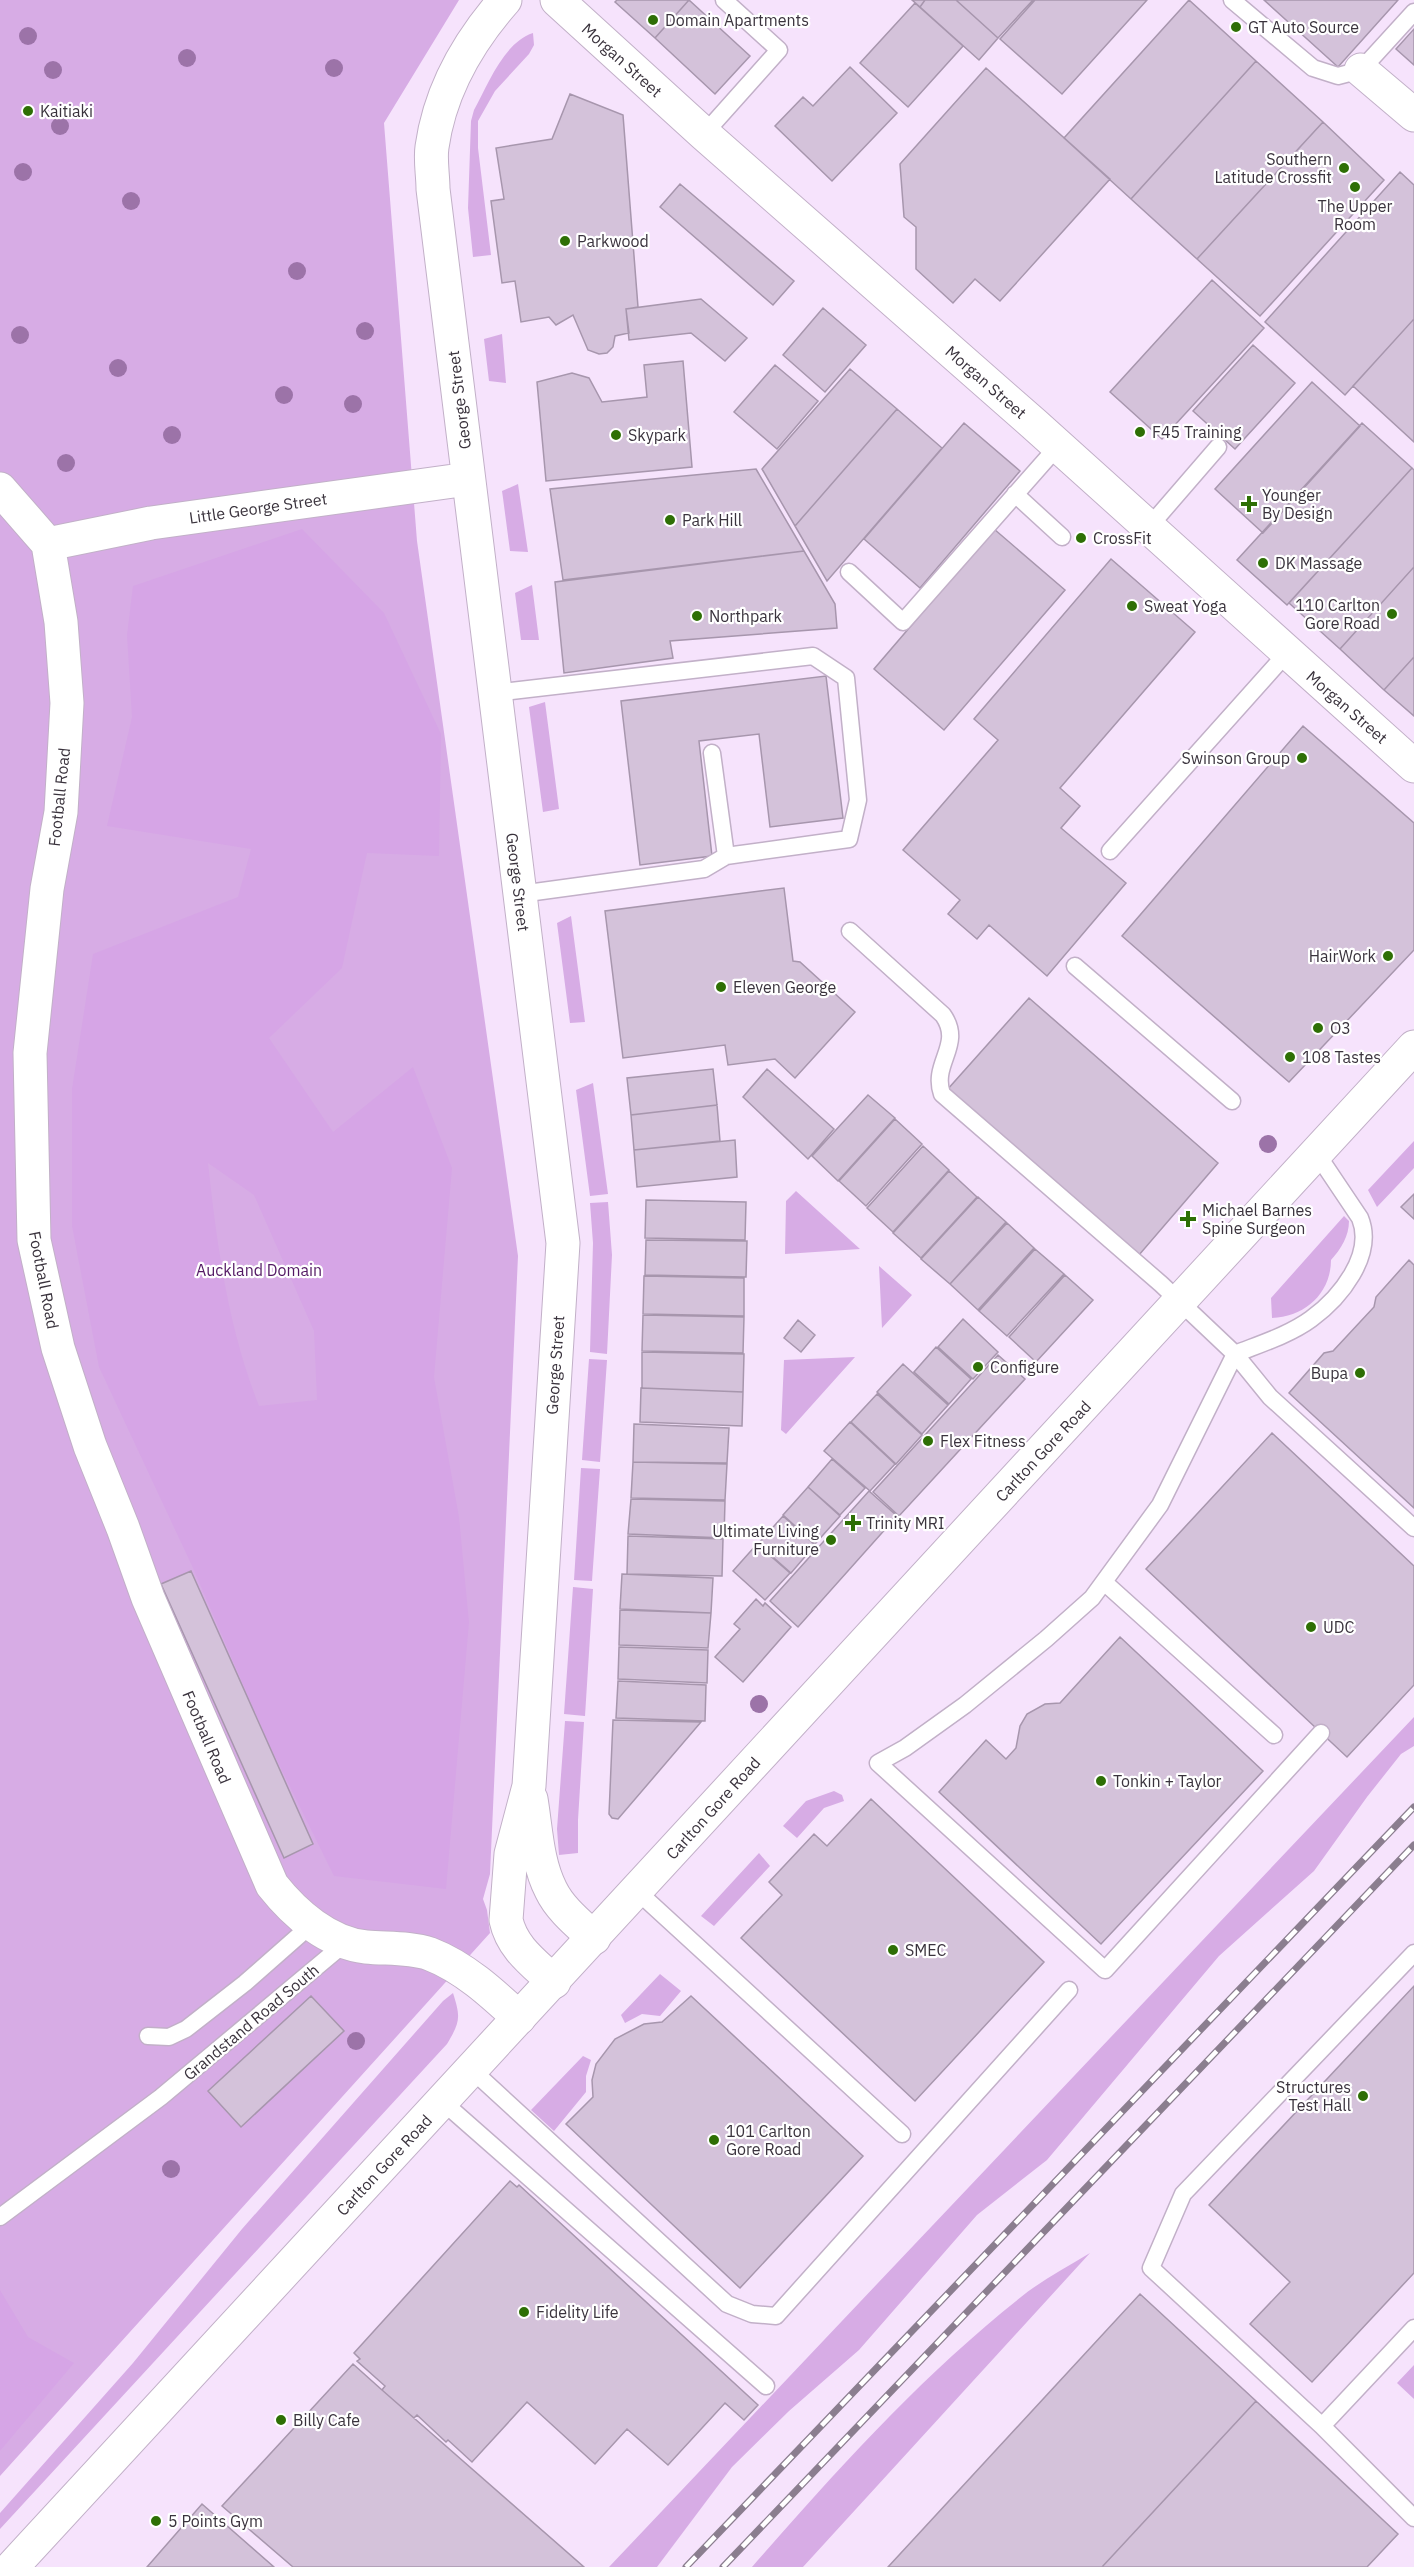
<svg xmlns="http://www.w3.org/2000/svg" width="1414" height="2567" viewBox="0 0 1414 2567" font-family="'IBM Plex Sans',sans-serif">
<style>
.green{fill:#d7ace5}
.forest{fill:#d6a5e6;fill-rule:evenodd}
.building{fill:#d4c2da;stroke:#a796ad;stroke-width:1.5}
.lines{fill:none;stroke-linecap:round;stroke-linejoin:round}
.lane-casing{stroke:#c2b0c8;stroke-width:19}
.street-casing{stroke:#c2b0c8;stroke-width:35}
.secondary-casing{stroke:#c2b0c8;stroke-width:35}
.lane{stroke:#fff;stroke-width:16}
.street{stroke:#fff;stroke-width:33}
.secondary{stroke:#fff;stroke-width:33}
.rail-casing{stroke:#8b7e8f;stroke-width:7}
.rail{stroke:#fff;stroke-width:4.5;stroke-dasharray:14;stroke-linecap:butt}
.tree{fill:#9c73a8}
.poi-dot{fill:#2e6f05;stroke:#fff;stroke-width:2}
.labels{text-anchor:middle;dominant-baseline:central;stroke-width:4.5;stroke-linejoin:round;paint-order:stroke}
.poi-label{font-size:16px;fill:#3a333d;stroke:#fff;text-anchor:start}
.street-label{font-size:16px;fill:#3a333d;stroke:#fff}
.park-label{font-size:16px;fill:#531864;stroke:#fff}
</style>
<rect width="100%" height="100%" fill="#f6e3fc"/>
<path class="green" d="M0 0H459L384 123 417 541 518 1256 490 1874 483 1899 487 1910 490 1933 0 2476Z
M533 33 534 45 529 54 495 91 478 121V148L491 255 473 257 468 208 471 121 474 110C488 85 503 43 533 33Z
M502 334 506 383 489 381 484 339Z
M518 484 528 552 510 551 503 498 502 491Z
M532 585 539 640H521L515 593Z
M545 702 559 809 543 812 529 707Z
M571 916 585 1022 570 1023 557 923Z
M593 1083 608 1194 590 1196 576 1090Z
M1414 1141V1168L1377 1207 1368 1190Z
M796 1191 860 1249 785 1254 786 1201Z
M608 1202 612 1255 607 1354 590 1352 593 1243 590 1203Z
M1344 1216 1349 1221C1349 1236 1341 1249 1331 1260 1331 1293 1305 1317 1272 1318L1271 1298Z
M879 1266 912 1295 882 1328Z
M855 1357 786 1434 781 1430 784 1360Z
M589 1359 607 1360 600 1462 582 1460Z
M581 1468 600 1469 592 1581 574 1580Z
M573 1587 593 1589 585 1716 564 1714Z
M1414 1717V1746L1401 1754 1367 1797 1314 1871 1219 1956 1047 2160 977 2215 859 2350 789 2411 732 2467 657 2567H609Z
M565 1721 584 1722 578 1820V1853L559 1855 557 1829Z
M834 1791 842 1795 844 1801 824 1808 797 1838 783 1826 806 1801Z
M759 1853 770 1866 714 1926 701 1916Z
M660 1974 681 1991 660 2016 642 2014 625 2023 621 2015Z
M453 1993C461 2018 460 2022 447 2044L0 2529V2513L133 2363 242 2229 443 2001Z
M583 2056 591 2060 586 2076V2092L554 2131 531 2110Z
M1090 2253 803 2567H752C835 2472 921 2376 1021 2297 1042 2280 1067 2267 1090 2253Z
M1414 2365V2399L1397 2383Z"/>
<path class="forest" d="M302 529 384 613 441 734 439 856 367 853 342 968 269 1038 333 1132 413 1067 452 1168 434 1377 459 1517 469 1622 446 1889 334 1876 267 1740 193 1568 99 1367 72 1226V1089L93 954 238 897 251 849 107 826 132 717 127 635 133 586ZM208 1163 254 1195 314 1331 317 1400 259 1406C228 1328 217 1246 208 1163Z
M0 2290 28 2337 74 2363 0 2451Z"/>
<path class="building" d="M617 0H689L655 38 615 2Z
M689 0 750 56 715 94 655 38Z
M912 0H925L920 7Z
M925 0H956L998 38 979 60 920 7Z
M956 0H1033L998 38Z
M1035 0H1147L1062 94 1000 39Z
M1189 0 1256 61 1131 199 1064 138Z
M1264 0H1398L1338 67Z
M915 3 963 46 908 107 860 63Z
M1414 29V65L1396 49Z
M1256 61 1323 122 1197 259 1131 199Z
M850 67 897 113 832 181 775 126 803 97 813 106Z
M986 68 1110 179 1000 301 975 279 953 303 916 269V227L904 217 900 164Z
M570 94 623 115 638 307 626 309 629 333 615 336 613 347 607 353 599 354 588 350 573 315 556 325 549 317 521 322 515 281 502 283 491 201 504 199 496 148 552 139Z
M1323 122 1384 180 1260 316 1197 259Z
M1400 172 1414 185V319L1345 395 1265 322Z
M680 184 794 281 773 305 660 207Z
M1212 280 1264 328 1162 439 1110 392Z
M701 299 747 338 725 361 691 333 629 340 626 309Z
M823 308 866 345 825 392 783 355Z
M1414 319V442L1353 386Z
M1253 345 1295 383 1235 449 1193 411Z
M683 361 692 467 546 481 537 382 572 373 589 378 602 402 647 397 644 365Z
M775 365 818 401 777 449 734 412Z
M850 369 897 409 795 526 762 469Z
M1312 382 1360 426 1263 533 1215 489Z
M897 409 942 448 827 581 795 526Z
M964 423 1020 471 920 588 864 539Z
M1362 423 1412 468 1287 605 1237 560Z
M1412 468 1414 470V567L1340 649 1289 603Z
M756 469 804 551 563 580 550 489Z
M994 529 1065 590 944 730 874 669Z
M804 551 835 604 837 628 670 641 673 658 564 673 555 582Z
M1111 559 1195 632 1060 788 1080 806 1061 828 1126 883 1047 976 989 925 977 939 948 914 960 900 903 850 998 740 974 719Z
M1414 567V657L1384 690 1340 649Z
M1414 657V716L1384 690Z
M826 676 843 818 770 827 759 734 699 741 712 856 640 865 621 701Z
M1303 726 1414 823V950L1289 1082 1122 936Z
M784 888 793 961 800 962 855 1012 795 1078 775 1059 728 1065 725 1045 623 1058 605 911Z
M1029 998 1218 1163 1139 1255 947 1090Z
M713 1069 717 1105 631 1115 627 1078Z
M767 1069 834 1129 808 1159 743 1097Z
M868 1095 895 1118 838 1181 812 1156Z
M717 1105 720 1141 634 1150 631 1115Z
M895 1119 922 1144 866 1206 839 1181Z
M735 1140 737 1177 637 1187 634 1150Z
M923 1146 949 1170 893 1232 867 1208Z
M949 1171 977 1197 921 1258 893 1233Z
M1414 1194V1219L1401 1207Z
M978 1197 1006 1222 950 1284 921 1259Z
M646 1200 746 1202 745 1240 645 1238Z
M1007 1223 1034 1248 978 1310 950 1284Z
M646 1240 747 1241 746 1277 645 1275Z
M1035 1249 1064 1274 1007 1336 979 1311Z
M1409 1260 1414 1265V1508L1289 1393 1324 1353 1333 1351 1374 1307 1376 1297Z
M1065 1275 1093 1300 1036 1362 1009 1337Z
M644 1276 744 1278V1316L643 1314Z
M643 1315 744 1317 743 1353 642 1351Z
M963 1319 998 1352 973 1379 938 1347Z
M798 1320 815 1335 801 1352 784 1338Z
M936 1347 971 1379 949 1404 914 1372Z
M642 1352 744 1354 743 1392 642 1388Z
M998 1355 1025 1379 899 1516 873 1492Z
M903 1364 948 1405 922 1434 877 1392Z
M641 1388 743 1392 742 1426 640 1422Z
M877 1394 922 1435 896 1464 851 1422Z
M850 1422 895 1464 870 1491 824 1451Z
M634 1424 729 1428 727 1463 633 1462Z
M1272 1433 1414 1566V1685L1347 1757 1146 1569Z
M832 1459 865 1488 840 1515 808 1487Z
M633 1462 727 1464 725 1500 631 1498Z
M808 1487 840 1516 815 1544 783 1515Z
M869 1491 897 1516 798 1627 770 1601Z
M631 1499 725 1501 724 1538 628 1534Z
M783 1516 815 1545 791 1573 758 1544Z
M628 1536 723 1539 722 1576 627 1574Z
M757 1544 790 1573 765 1600 733 1571Z
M191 1571 313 1844 284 1858 161 1584Z
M622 1574 713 1578 711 1613 620 1609Z
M756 1599 763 1606 765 1603 791 1627 743 1682 715 1657 740 1629 734 1624Z
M620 1610 711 1613 708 1648 619 1645Z
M1120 1637 1263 1771 1101 1944 939 1792 986 1740 1006 1759 1016 1748 1020 1726 1027 1714 1045 1704 1060 1703Z
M619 1647 708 1650 707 1683 618 1679Z
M618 1681 706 1685 705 1721 616 1718Z
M613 1720 701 1722 618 1819 612 1818 609 1814Z
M871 1799 1044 1962 915 2101 741 1938 782 1895 769 1882 814 1834 827 1846Z
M1414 1986V2273L1312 2382 1250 2324 1290 2282 1209 2205Z
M311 1996 344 2031 241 2127 208 2091Z
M691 1996 863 2156 740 2288 566 2124 593 2097 592 2080 596 2064 615 2039 644 2024 662 2022Z
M510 2181 517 2187 519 2185 758 2405 744 2420 725 2403 668 2465 627 2429 595 2464 527 2402 472 2462 448 2440 446 2442 417 2415 414 2418 382 2390 385 2386 357 2361 360 2359 354 2353Z
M1140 2294 1256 2401 1102 2567H888Z
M353 2364 382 2390 584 2567H293L222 2506Z
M1256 2401 1398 2534 1367 2567H1102Z
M202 2504 274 2567H147Z"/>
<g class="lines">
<defs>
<path id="lane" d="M1232 0 1313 68 1338 76 1361 70 1414 12
M704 134 779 50 724 0
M1015 494 1062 537
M1148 528 1218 447
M849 572 903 622 1058 446
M494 693 813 656 846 678 858 800 849 839 726 856 704 869 520 894
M712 753 726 856
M1110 851 1286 654
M850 931 943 1015C964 1045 931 1063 942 1094L1161 1284 1235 1354 1270 1397 1414 1528
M1075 966 1232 1101
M1317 1154 1360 1218C1375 1255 1340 1298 1311 1319 1289 1335 1260 1344 1235 1354L1160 1505 1092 1598 1046 1639 965 1705 905 1748 878 1763 1105 1970 1321 1733
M1104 1582 1274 1735
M637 1891 902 2134
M148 2036 169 2037 186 2029 245 1983 312 1924
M472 2070 727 2304 752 2314 776 2316 1069 1990
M443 2102 766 2386
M0 2217 161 2097 344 1944
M1414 2328 1322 2426 1414 2518
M1322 2426 1151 2268 1183 2194 1414 1953"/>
<path id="street" d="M505 0C468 42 440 90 432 147 430 160 433 175 433 189L563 1243 529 1786 511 1854 506 1920C512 1948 534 1963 554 1982
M557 0 704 134 1034 424 1414 766
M1361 70 1414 115
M0 489 48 544 61 622 67 703 61 812 47 889 30 1053 34 1240 58 1348 90 1446 123 1528 148 1598 272 1885C295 1914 328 1943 366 1947 387 1949 409 1947 430 1954 464 1967 493 1994 519 2018
M48 544 151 523 468 479
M531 1799C536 1829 537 1863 551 1890 560 1909 579 1924 594 1938"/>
<path id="secondary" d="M12 2567 1414 1047"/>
</defs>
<use href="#lane" class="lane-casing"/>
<use href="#street" class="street-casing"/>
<use href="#secondary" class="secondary-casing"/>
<use href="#lane" class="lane"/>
<use href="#street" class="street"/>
<use href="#secondary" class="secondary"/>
<defs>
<path id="rail" d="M686 2567 1414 1807
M723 2567 1414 1845"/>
</defs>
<use href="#rail" class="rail-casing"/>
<use href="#rail" class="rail"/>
</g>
<g class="tree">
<circle cx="28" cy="36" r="9"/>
<circle cx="187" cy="58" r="9"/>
<circle cx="334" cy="68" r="9"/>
<circle cx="53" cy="70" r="9"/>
<circle cx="60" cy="126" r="9"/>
<circle cx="23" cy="172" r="9"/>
<circle cx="131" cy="201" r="9"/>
<circle cx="297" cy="271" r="9"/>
<circle cx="365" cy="331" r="9"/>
<circle cx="20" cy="335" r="9"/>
<circle cx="118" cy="368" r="9"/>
<circle cx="284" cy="395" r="9"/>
<circle cx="353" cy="404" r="9"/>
<circle cx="172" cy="435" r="9"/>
<circle cx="66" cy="463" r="9"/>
<circle cx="1268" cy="1144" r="9"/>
<circle cx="759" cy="1704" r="9"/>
<circle cx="356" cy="2041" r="9"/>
<circle cx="171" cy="2169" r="9"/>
</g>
<g class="poi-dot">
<circle cx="653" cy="20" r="6"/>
<circle cx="1236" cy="27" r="6"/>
<circle cx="28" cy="111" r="6"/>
<circle cx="1344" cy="168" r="6"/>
<circle cx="1355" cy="187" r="6"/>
<circle cx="565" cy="241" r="6"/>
<circle cx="1140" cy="432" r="6"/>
<circle cx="616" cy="435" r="6"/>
<path d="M1246 495h6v6h6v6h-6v6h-6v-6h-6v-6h6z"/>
<circle cx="670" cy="520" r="6"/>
<circle cx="1081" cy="538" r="6"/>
<circle cx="1263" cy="563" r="6"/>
<circle cx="1132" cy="606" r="6"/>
<circle cx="1392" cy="614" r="6"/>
<circle cx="697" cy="616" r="6"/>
<circle cx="1302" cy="758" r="6"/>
<circle cx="1388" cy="956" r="6"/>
<circle cx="721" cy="987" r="6"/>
<circle cx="1318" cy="1028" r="6"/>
<circle cx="1290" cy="1057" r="6"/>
<path d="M1185 1210h6v6h6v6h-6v6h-6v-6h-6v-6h6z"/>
<circle cx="978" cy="1367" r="6"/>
<circle cx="1360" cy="1373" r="6"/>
<circle cx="928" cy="1441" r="6"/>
<path d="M850 1514h6v6h6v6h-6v6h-6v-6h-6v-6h6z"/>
<circle cx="831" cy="1540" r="6"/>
<circle cx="1311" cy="1627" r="6"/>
<circle cx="1101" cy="1781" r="6"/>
<circle cx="893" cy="1950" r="6"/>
<circle cx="1363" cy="2096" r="6"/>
<circle cx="714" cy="2140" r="6"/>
<circle cx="524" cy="2312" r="6"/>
<circle cx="281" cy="2420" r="6"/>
<circle cx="156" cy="2521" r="6"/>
</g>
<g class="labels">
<g class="poi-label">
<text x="665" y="20">Domain Apartments</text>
<text x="1248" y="27">GT Auto Source</text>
<text x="40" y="111">Kaitiaki</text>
<text x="1332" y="159" text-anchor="end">Southern<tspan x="1332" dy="18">Latitude Crossfit</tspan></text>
<text x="1355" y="206" text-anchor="middle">The Upper<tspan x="1355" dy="18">Room</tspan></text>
<text x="577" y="241">Parkwood</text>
<text x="1152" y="432">F45 Training</text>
<text x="628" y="435">Skypark</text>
<text x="1262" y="495">Younger<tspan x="1262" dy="18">By Design</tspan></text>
<text x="682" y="520">Park Hill</text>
<text x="1093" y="538">CrossFit</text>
<text x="1275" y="563">DK Massage</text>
<text x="1380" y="605" text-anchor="end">110 Carlton<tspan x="1380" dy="18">Gore Road</tspan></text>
<text x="1144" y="606">Sweat Yoga</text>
<text x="709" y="616">Northpark</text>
<text x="1290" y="758" text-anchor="end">Swinson Group</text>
<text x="1376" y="956" text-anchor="end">HairWork</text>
<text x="733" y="987">Eleven George</text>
<text x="1330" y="1028">O3</text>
<text x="1302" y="1057">108 Tastes</text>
<text x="1202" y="1210">Michael Barnes<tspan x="1202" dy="18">Spine Surgeon</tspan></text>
<text x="990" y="1367">Configure</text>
<text x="1348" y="1373" text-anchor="end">Bupa</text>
<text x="940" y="1441">Flex Fitness</text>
<text x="866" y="1523">Trinity MRI</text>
<text x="819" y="1531" text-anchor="end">Ultimate Living<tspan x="819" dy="18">Furniture</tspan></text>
<text x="1323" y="1627">UDC</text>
<text x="1113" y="1781">Tonkin + Taylor</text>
<text x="905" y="1950">SMEC</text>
<text x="1351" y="2087" text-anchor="end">Structures<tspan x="1351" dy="18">Test Hall</tspan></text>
<text x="726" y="2131">101 Carlton<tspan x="726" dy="18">Gore Road</tspan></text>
<text x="536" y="2312">Fidelity Life</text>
<text x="293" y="2420">Billy Cafe</text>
<text x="168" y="2521">5 Points Gym</text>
</g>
<g class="street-label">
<text transform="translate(622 60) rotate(42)">Morgan Street</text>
<text transform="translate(986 382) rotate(41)">Morgan Street</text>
<text transform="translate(459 400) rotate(-97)">George Street</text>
<text transform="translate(258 508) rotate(-8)">Little George Street</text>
<text transform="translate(1347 707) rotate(41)">Morgan Street</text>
<text transform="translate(59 797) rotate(-84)">Football Road</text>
<text transform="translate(518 882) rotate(83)">George Street</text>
<text transform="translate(44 1280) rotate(79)">Football Road</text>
<text transform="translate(555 1365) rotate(-86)">George Street</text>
<text transform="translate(1043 1451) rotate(-47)">Carlton Gore Road</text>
<text transform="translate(207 1737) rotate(67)">Football Road</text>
<text transform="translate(713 1808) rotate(-48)">Carlton Gore Road</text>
<text transform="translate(251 2022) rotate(-40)">Grandstand Road South</text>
<text transform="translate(384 2165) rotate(-47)">Carlton Gore Road</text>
</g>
<g class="park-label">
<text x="259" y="1270">Auckland Domain</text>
</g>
</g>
</svg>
